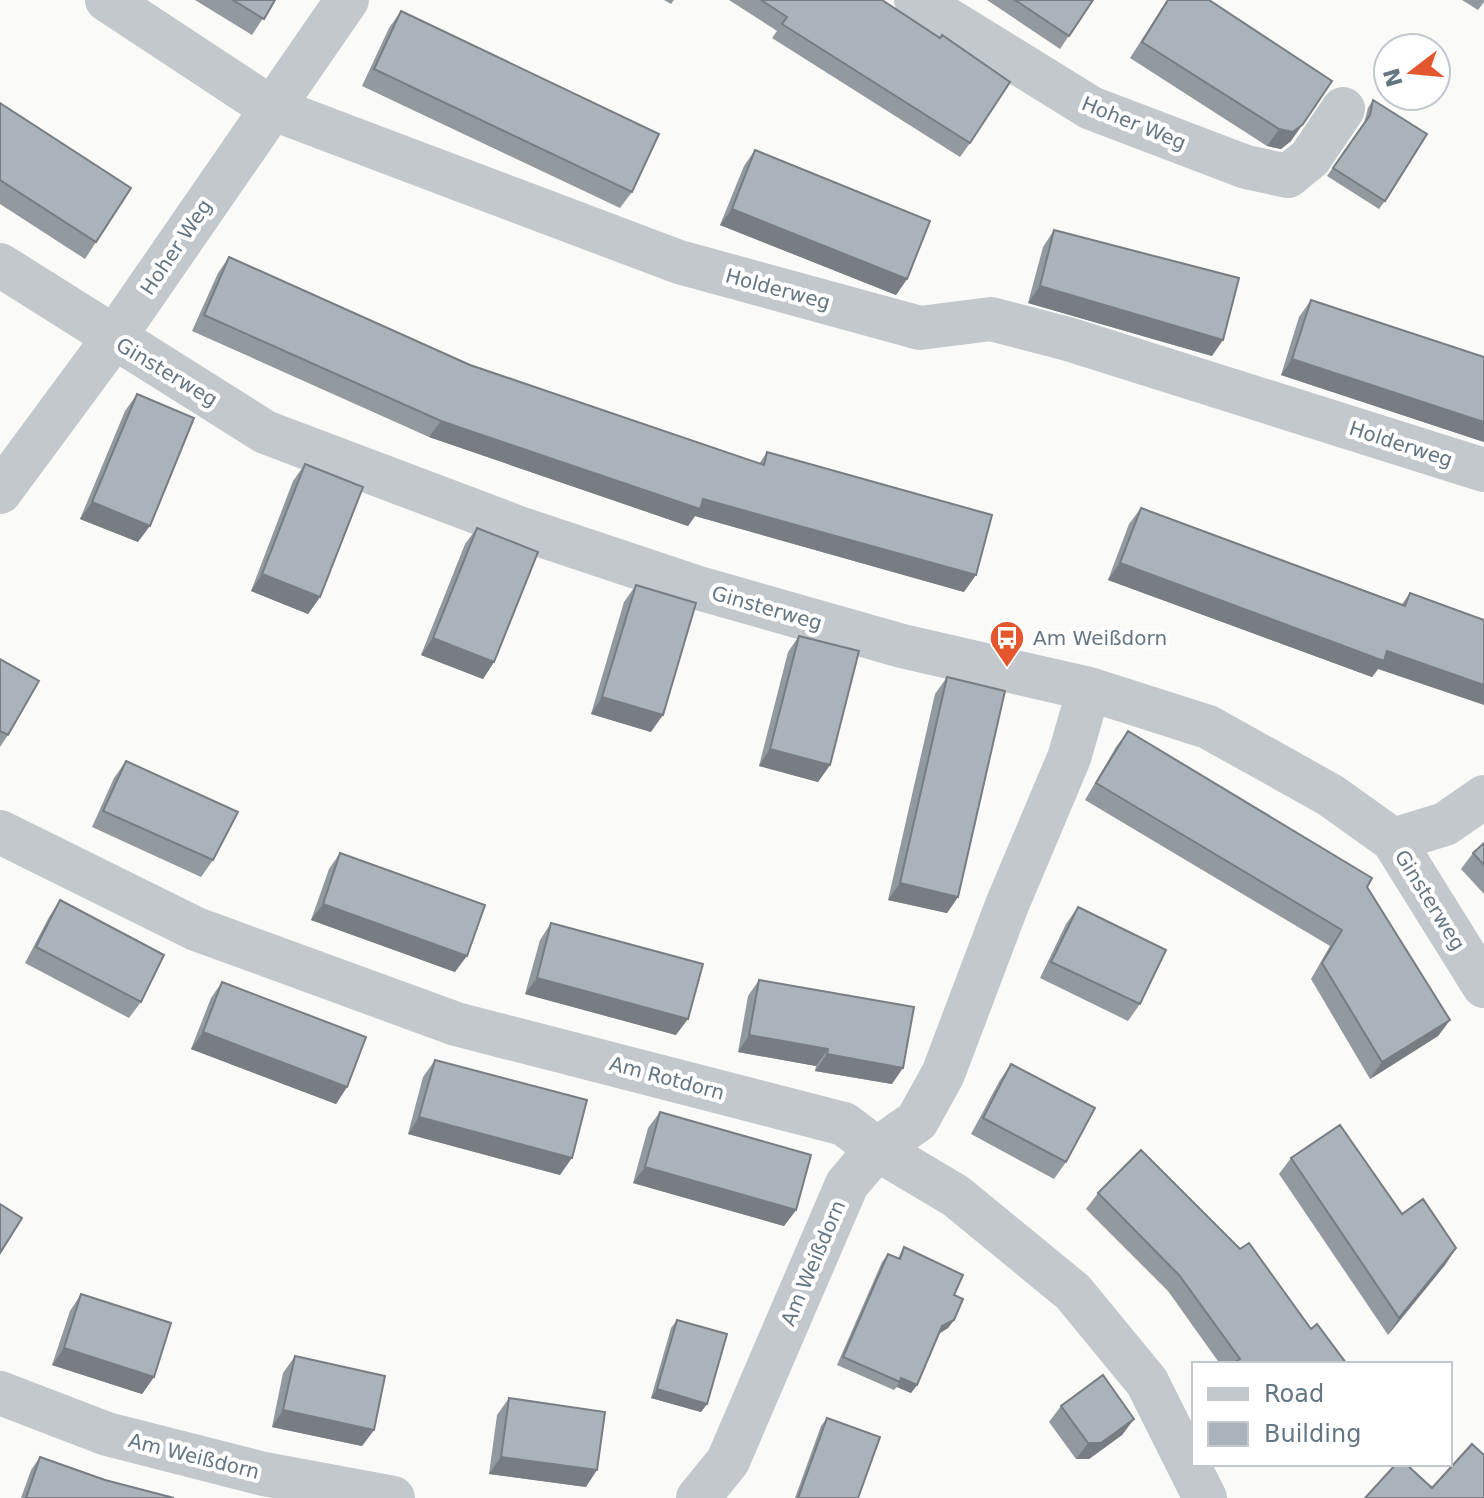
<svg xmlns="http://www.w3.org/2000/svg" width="1484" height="1498" viewBox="0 0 1484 1498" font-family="'DejaVu Sans',sans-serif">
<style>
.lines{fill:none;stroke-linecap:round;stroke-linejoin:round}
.minor{stroke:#c3c8cc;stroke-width:44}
.wall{fill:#929a9f}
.shaded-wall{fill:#777d82}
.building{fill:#aab3b9;stroke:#777d82;stroke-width:2}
.labels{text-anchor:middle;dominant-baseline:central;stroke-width:8;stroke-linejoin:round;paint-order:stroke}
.street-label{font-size:20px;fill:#657683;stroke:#fff}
.poi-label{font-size:20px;fill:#657683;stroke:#fff;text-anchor:start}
</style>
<rect width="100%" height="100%" fill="#fafaf8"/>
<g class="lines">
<path class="minor" d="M107 0 271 108 679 262 920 328 991 319 1068 339 1484 470
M916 0 1091 108 1246 167 1288 176 1310 158 1343 109
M0 265 265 432 519 528 702 589 902 646 1089 689 1208 727 1330 795 1393 840 1484 986
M0 492 113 339 347 0
M0 832 196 929 456 1024 844 1124 877 1149 956 1196 1073 1292 1147 1382 1205 1498
M1393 840 1445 824 1484 797
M0 1393 107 1434 264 1474 393 1498
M698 1498 728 1461 847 1184 877 1149 917 1121 943 1074 1007 905 1069 758 1089 689"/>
</g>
<path class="wall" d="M195 0H275L252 35Z
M664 0H674L671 4Z
M729 0H882L970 143 960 157 772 38 777 31Z
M987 0H1093L1060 49Z
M1167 0H1209L1291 141 1281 149 1267 146 1130 58Z
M1462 0H1484V2L1478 10Z
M401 11 632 192 620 208 362 86 389 28Z
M1373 100 1385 201 1379 209 1327 176 1364 123 1368 108Z
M0 103 96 242 85 259 0 204Z
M755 150 907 279 896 295 720 225 744 166Z
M1054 230 1212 356 1028 303 1043 247Z
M229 257 470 365 759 464 767 452 964 592 695 516 688 526 429 437 192 331 218 273Z
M1311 300 1484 357V442L1281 375 1299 317Z
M137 394 138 542 80 519 125 411Z
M305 464 320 597 308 614 251 591 293 481Z
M1141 508 1402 604 1410 593 1378 669 1372 677 1108 580 1129 524Z
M477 528 494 662 483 679 421 655 465 544Z
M636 585 651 732 591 714 624 602Z
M799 636 830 765 818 782 759 766 788 652Z
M0 659 8 735 0 747Z
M947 677 958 897 947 913 888 900 935 694Z
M1128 731 1367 887 1450 1020 1438 1036 1370 1079 1311 979 1330 946 1085 800 1116 747Z
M126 761 213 860 201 877 92 827 114 778Z
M1484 843V894L1461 869 1473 853Z
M340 853 455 972 311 920 329 869Z
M60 900 141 1002 129 1018 25 963 49 917Z
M1078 907 1140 1004 1128 1021 1040 978 1066 924Z
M551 923 676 1035 525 994 540 940Z
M759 980 892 1084 815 1071 816 1066 738 1052 748 996Z
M222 982 347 1087 336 1104 191 1049 211 998Z
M435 1060 560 1175 408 1134 423 1077Z
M1011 1064 1066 1162 1054 1179 971 1134 1000 1080Z
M660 1112 796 1210 784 1226 633 1183 648 1128Z
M1291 1158 1402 1214 1456 1248 1445 1265 1388 1335 1279 1174Z
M1098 1193 1311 1329 1345 1364H1220L1168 1291 1086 1209Z
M904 1247 954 1295V1320L948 1328 940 1333 917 1385 911 1393 897 1387 894 1390 837 1365 882 1262 888 1254 898 1258Z
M81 1294 154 1377 142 1394 52 1365 70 1311Z
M677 1320 707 1404 701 1412 651 1398 671 1328Z
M295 1356 374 1430 362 1446 272 1427 283 1373Z
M509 1398 586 1487 489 1474 497 1415Z
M1061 1406 1134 1419 1122 1435 1089 1459H1076L1049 1422Z
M827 1418 858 1498H795L821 1426Z
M40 1457 105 1480 174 1498H21L31 1470Z"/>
<path class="shaded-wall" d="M1303 124 1291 141 1281 149 1267 146 1279 129Z
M732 209 907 279 896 295 720 225Z
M1040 286 1223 340 1212 356 1028 303Z
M1292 359 1484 422V442L1281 375Z
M441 421 703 499 976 575 964 592 695 516 688 526 429 437Z
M92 502 150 526 138 542 80 519Z
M1120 563 1387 651 1484 685V705L1378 669 1372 677 1108 580Z
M262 574 320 597 308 614 251 591Z
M433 638 494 662 483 679 421 655Z
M602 697 663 715 651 732 591 714Z
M770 749 830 765 818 782 759 766Z
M900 883 958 897 947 913 888 900Z
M323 904 467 956 455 972 311 920Z
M537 978 688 1019 676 1035 525 994Z
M1450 1020 1438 1036 1370 1079 1382 1062Z
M203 1032 347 1087 336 1104 191 1049Z
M749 1035 828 1049 816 1066 738 1052Z
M827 1054 903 1068 892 1084 815 1071Z
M419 1117 572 1158 560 1175 408 1134Z
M645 1167 796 1210 784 1226 633 1183Z
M1456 1248 1445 1265 1388 1335 1399 1318Z
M954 1320 948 1328 937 1335 942 1326Z
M64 1348 154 1377 142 1394 52 1365Z
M901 1378 917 1385 911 1393 897 1387Z
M657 1389 707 1404 701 1412 651 1398Z
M283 1410 374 1430 362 1446 272 1427Z
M1134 1419 1122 1435 1089 1459H1076L1088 1443Z
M501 1457 597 1470 586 1487 489 1474Z"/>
<path class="building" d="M233 0H275L264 19Z
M761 0H882L940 38 942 35 1010 82 970 143 782 24 787 17Z
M1015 0H1093L1069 36Z
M1168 0H1209L1332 81 1303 124 1293 132 1279 129 1142 42Z
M401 11 659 134 632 192 374 69Z
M1373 100 1427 134 1385 201 1333 168 1370 115Z
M0 103 131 188 96 242 0 180Z
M755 150 930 221 907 279 732 209Z
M1054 230 1239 278 1223 340 1040 286Z
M229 257 470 365 764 465 767 452 992 515 976 575 703 499 700 509 441 421 204 315Z
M1311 300 1484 357V422L1292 359Z
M137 394 194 418 150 526 92 502Z
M305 464 363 487 320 597 262 574Z
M1141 508 1405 606 1410 593 1484 620V685L1387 651 1384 661 1120 563Z
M477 528 538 552 494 662 433 638Z
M636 585 696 603 663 715 602 697Z
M799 636 859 651 830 765 770 749Z
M0 659 39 681 8 735 0 731Z
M947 677 1005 691 958 897 900 883Z
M1128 731 1372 878 1367 887 1450 1020 1382 1062 1322 963 1342 930 1096 783Z
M126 761 238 812 213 860 103 811Z
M1484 843V865L1473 853Z
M340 853 485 905 467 956 323 904Z
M60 900 164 955 141 1002 36 947Z
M1078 907 1166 950 1140 1004 1051 962Z
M551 923 703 964 688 1019 537 978Z
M759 980 914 1007 903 1068 827 1054 828 1049 749 1035Z
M222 982 366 1037 347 1087 203 1032Z
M435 1060 587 1100 572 1158 419 1117Z
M1011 1064 1095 1108 1066 1162 983 1118Z
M660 1112 811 1155 796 1210 645 1167Z
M1340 1125 1402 1214 1423 1199 1456 1248 1399 1318 1291 1158Z
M1141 1150 1240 1249 1249 1243 1311 1329 1317 1324 1346 1363 1344 1364H1237L1235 1362 1240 1359 1179 1275 1098 1193Z
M0 1204 22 1218 0 1253Z
M904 1247 963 1275 954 1295 963 1299 954 1320 942 1326 917 1385 901 1378 900 1382 843 1357 888 1254 900 1259Z
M81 1294 171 1323 154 1377 64 1348Z
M677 1320 727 1334 707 1404 657 1389Z
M295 1356 385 1376 374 1430 283 1410Z
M1103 1375 1134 1419 1101 1443H1088L1061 1406Z
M509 1398 605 1412 597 1470 501 1457Z
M827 1418 880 1437 858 1498H798Z
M1472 1444 1484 1455V1498H1365L1396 1464H1406L1432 1488Z
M40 1457 105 1480 174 1498H26Z"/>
<defs>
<symbol id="bus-pin" viewBox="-11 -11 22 30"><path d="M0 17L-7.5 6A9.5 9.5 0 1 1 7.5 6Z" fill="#e4572e" stroke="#fff"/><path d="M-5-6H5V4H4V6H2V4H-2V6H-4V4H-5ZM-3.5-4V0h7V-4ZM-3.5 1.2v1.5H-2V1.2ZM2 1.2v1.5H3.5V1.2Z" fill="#fff"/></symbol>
</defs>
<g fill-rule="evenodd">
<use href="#bus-pin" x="987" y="618" width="40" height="54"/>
</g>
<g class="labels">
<g class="street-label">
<text transform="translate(1134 123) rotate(22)">Hoher Weg</text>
<text transform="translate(176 247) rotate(-56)">Hoher Weg</text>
<text transform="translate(778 289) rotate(15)">Holderweg</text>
<text transform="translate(167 372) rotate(31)">Ginsterweg</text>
<text transform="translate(1401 444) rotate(18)">Holderweg</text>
<text transform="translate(767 608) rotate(16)">Ginsterweg</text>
<text transform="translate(1430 900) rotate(58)">Ginsterweg</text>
<text transform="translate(667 1078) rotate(15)">Am Rotdorn</text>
<text transform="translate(813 1263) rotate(-67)">Am Weißdorn</text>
<text transform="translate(194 1456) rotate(14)">Am Weißdorn</text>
</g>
<g class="poi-label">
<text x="1033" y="638">Am Weißdorn</text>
</g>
</g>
<rect x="1192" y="1362" width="260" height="104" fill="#ffffff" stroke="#c1c8cd" stroke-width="2"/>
<rect x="1208" y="1388" width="40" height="12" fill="#c3c8cc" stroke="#c1c8cd" stroke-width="2"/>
<text x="1264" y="1402" font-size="24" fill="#657683">Road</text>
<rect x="1208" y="1422" width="40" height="24" fill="#aab3b9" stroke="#c1c8cd" stroke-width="2"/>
<text x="1264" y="1442" font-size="24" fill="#657683">Building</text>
<g transform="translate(1412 72) rotate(254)"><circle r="38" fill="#ffffff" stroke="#c1c8cd" stroke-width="2"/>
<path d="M0-6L14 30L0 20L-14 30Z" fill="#e4572e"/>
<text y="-12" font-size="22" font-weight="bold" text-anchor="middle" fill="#657683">N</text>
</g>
</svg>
